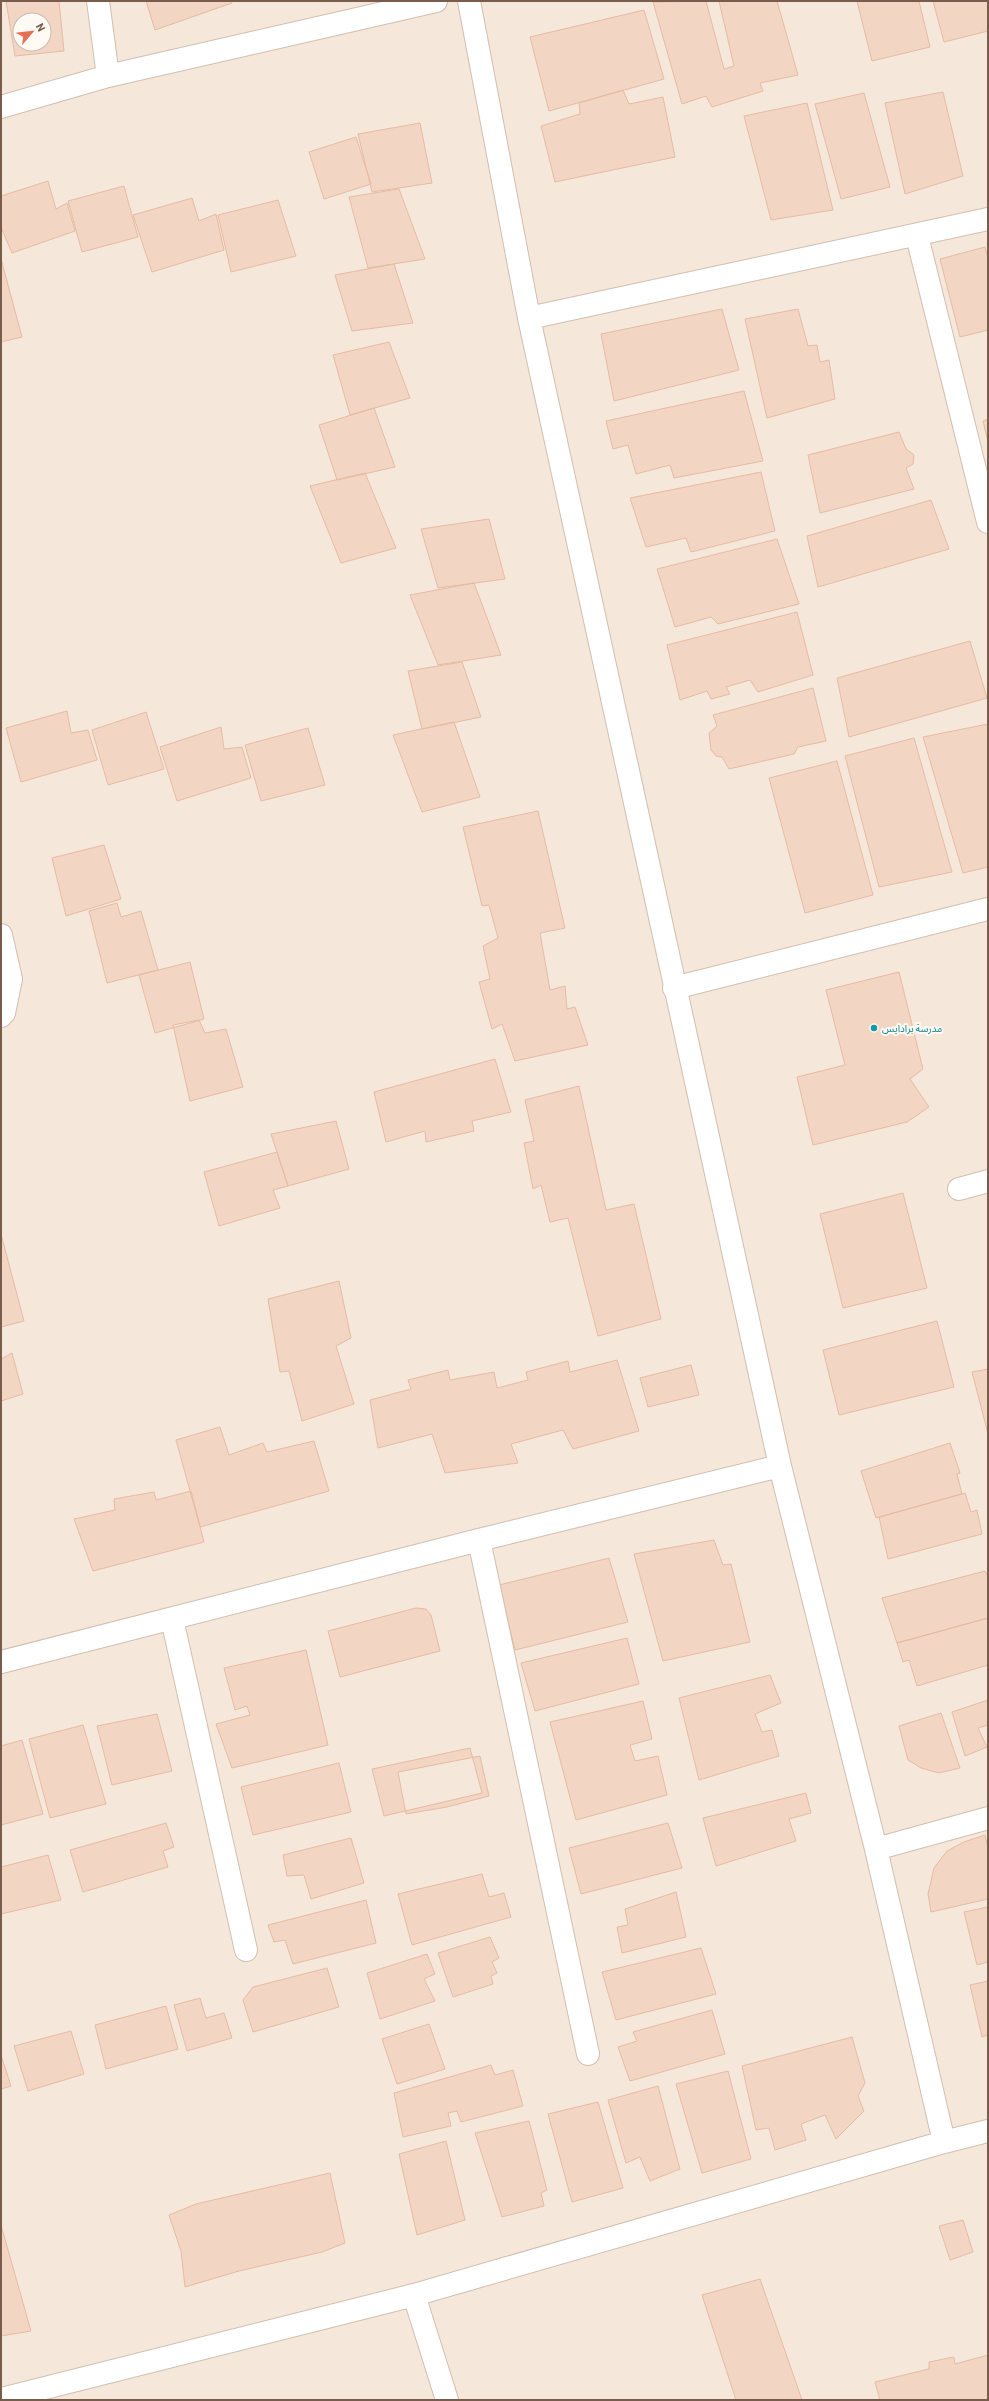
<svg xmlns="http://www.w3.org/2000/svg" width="989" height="2401" viewBox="0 0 989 2401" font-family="Barlow,'Noto Sans Arabic',sans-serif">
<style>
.residential{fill:#f5e8da;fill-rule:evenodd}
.building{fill:#f3d5c3;stroke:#e6bba3;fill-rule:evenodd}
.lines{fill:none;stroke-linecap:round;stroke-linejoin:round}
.minor-casing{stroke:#d1beb0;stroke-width:24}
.minor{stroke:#fff;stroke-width:22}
.culture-dot{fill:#0f9aa8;stroke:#fffaf3;stroke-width:1.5}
.labels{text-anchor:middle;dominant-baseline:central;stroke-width:4;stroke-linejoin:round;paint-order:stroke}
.culture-label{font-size:10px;fill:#0d838f;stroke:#fffaf3;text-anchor:start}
</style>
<rect width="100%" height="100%" fill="#fdf6ec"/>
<path class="residential" d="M1 1H988V2400H1ZM20 20H44V44H20Z"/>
<path class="building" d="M6 1H59L64 51 15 56ZM20 20H44V44H20Z
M146 1H231L232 3 155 30Z
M706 1 724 69 734 66 719 1H777L798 75 760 83 763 91 712 107 706 96 682 104 653 2Z
M857 1H919L930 47 872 61Z
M933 1H988V31L944 42Z
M644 10 664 79 549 111 530 37Z
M623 90 629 104 663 97 675 157 555 182 541 126 580 114 579 103Z
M943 92 963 176 905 194 885 103Z
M864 93 890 187 841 199 815 104Z
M807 103 833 210 771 220 744 116Z
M420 123 432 183 372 192 358 134Z
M356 137 371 184 324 199 309 152Z
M48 181 56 209 67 203 75 231 12 253 1 227V196Z
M124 186 138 237 82 252 68 201Z
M399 189 425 259 368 268 349 197Z
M192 198 199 221 216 214 224 250 152 272 133 215Z
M278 200 296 256 231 272 218 215Z
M985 247 988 259V330L960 337 940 259Z
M1 259 22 337 1 342Z
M394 264 413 323 352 331 335 275Z
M722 309 739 370 614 401 601 334Z
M798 309 808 346 817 345 820 362 829 360 835 399 767 418 745 319Z
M389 342 410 398 350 415 333 355Z
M744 391 763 461 674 478 670 465 636 474 628 445 613 449 606 421Z
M374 408 395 467 337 480 319 425Z
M988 419V442L983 421Z
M899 432 906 449 914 455 913 464 906 468 914 489 820 513 808 455Z
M761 472 775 531 691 552 686 538 646 547 630 498Z
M365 473 396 548 341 563 310 486Z
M931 500 949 549 818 587 807 536Z
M489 519 505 579 438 588 421 529Z
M777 539 799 604 718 624 711 617 675 627 657 569Z
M474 583 501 655 438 665 410 595Z
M797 612 813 675 758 692 750 680 726 687 730 694 711 699 707 691 680 700 667 645Z
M970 641 987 698 849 737 837 678Z
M462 662 481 717 422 729 408 671Z
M813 688 826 741 798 747 794 754 729 769 722 757 716 756 711 750 709 733 717 726 713 715Z
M67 711 71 733 88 730 97 760 21 782 6 728Z
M146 712 164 769 108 785 92 730Z
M454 722 480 797 422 812 393 735Z
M988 724V867L963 873 923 737Z
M221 727 224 749 242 747 251 778 177 801 160 747Z
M308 728 325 785 261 801 245 745Z
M914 738 952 872 879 887 845 756Z
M837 761 873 895 805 913 769 778Z
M538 811 565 928 540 933 550 990 565 986 567 1009 575 1007 588 1045 515 1061 502 1024 492 1029 479 982 490 979 483 946 498 938 489 905 482 906 463 827Z
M104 845 121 899 66 916 52 858Z
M117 903 121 917 141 911 158 970 107 983 89 911Z
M190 962 204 1019 155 1033 139 975Z
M899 972 923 1069 910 1079 929 1107 907 1122 813 1145 797 1077 845 1065 826 990Z
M199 1020 205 1033 226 1029 243 1087 190 1101 173 1025Z
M495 1059 511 1112 472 1121 474 1131 426 1142 425 1131 386 1142 374 1092Z
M579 1086 606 1210 634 1204 661 1319 598 1336 568 1218 550 1222 541 1185 533 1189 524 1143 534 1141 525 1100Z
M336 1121 349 1169 288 1186 271 1134Z
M277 1152 288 1186 273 1190 280 1208 219 1226 204 1172Z
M903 1193 927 1288 843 1308 820 1214Z
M1 1234 24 1321 1 1327Z
M339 1281 351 1338 336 1346 354 1404 302 1421 289 1371 280 1372 268 1299Z
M937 1321 954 1387 839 1415 823 1350Z
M12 1353 23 1394 1 1401V1359Z
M617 1360 639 1431 573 1449 563 1430 511 1444 518 1463 445 1473 432 1434 378 1448 370 1400 411 1389 408 1380 448 1370 450 1380 494 1372 497 1388 528 1380 526 1372 568 1361 570 1372Z
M691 1365 699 1395 648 1407 640 1378Z
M988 1369V1434L972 1372Z
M220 1427 229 1455 263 1443 267 1452 314 1441 329 1491 200 1527 176 1440Z
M950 1443 960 1473 957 1474 962 1494 876 1518 861 1471Z
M191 1491 204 1542 93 1571 74 1519 115 1510 114 1499 154 1492 156 1500Z
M965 1493 971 1512 977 1510 982 1534 888 1559 879 1517Z
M714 1540 723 1565 731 1564 750 1642 663 1661 634 1554Z
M609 1558 628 1622 515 1650 499 1585Z
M985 1571 988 1577V1618L897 1643 882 1598Z
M416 1608 426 1609 431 1615 440 1651 340 1677 328 1631Z
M988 1618V1665L917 1686 909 1660 903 1662 897 1643Z
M627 1638 639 1684 535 1711 521 1663Z
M306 1650 328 1745 232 1768 216 1724 250 1715 247 1706 235 1710 224 1668Z
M770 1675 781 1703 755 1714 762 1732 772 1730 779 1756 699 1780 679 1698Z
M988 1700V1725L978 1728 987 1747 965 1756 952 1712Z
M643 1701 652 1739 630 1745 635 1761 658 1756 667 1795 576 1820 550 1722Z
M941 1713 960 1768 939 1773 921 1768 908 1760 899 1726Z
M157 1714 172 1771 112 1785 97 1726Z
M83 1725 106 1804 50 1818 29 1739Z
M22 1740 43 1814 1 1825V1746Z
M470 1748 482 1793 384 1816 372 1769Z
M480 1756 489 1796 447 1807 406 1814 398 1772Z
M339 1763 351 1812 253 1835 241 1787Z
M806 1793 811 1813 789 1819 796 1841 716 1866 703 1818Z
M166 1823 174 1847 163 1851 168 1867 83 1892 70 1850Z
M668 1823 682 1868 581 1894 569 1848Z
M985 1835 988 1849V1899L931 1912 928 1894 934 1868 947 1851 964 1842Z
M351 1838 364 1883 311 1899 304 1875 287 1876 283 1855Z
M48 1855 61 1900 1 1914V1867Z
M482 1874 489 1897 504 1893 511 1917 412 1945 398 1894Z
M676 1892 686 1937 622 1953 617 1927 628 1925 625 1909Z
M366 1900 376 1943 293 1964 285 1940 274 1942 268 1925Z
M988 1907V1962L977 1965 964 1912Z
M490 1937 499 1958 492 1962 497 1973 491 1976 493 1984 453 1997 438 1953Z
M701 1948 716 1994 616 2020 602 1972Z
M427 1954 435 1974 424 1979 435 2001 380 2019 367 1973Z
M327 1968 339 2007 253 2032 243 2000 253 1987Z
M988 1981V2035L982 2037 970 1985Z
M200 1998 206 2018 224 2013 232 2038 187 2051 174 2005Z
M166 2006 178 2049 106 2069 95 2025Z
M712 2010 725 2054 630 2081 618 2047 637 2041 633 2032Z
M429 2024 445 2069 397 2084 382 2039Z
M71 2031 84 2074 28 2091 14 2046Z
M852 2037 865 2083 858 2096 864 2111 836 2139 825 2115 801 2124 806 2140 775 2150 769 2128 756 2130 742 2066Z
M1 2055 11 2086 1 2089Z
M491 2065 495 2075 513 2070 523 2106 461 2122 457 2111 448 2113 451 2126 403 2137 394 2093Z
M728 2071 751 2159 702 2173 676 2084Z
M658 2086 680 2169 650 2181 640 2157 626 2163 608 2100Z
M598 2102 623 2188 572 2202 548 2114Z
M529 2121 547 2190 541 2193 544 2206 502 2217 475 2133Z
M446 2141 465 2220 417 2235 399 2154Z
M330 2173 345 2243 322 2252 239 2271 185 2287 181 2251 169 2215 196 2204Z
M963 2220 973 2252 950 2260 939 2226Z
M1 2225 31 2331 1 2336Z
M760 2279 802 2400H736L702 2295Z
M988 2355V2400H880L875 2382 929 2369V2362L954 2357 955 2364Z"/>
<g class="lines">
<defs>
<path id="minor" d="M98 1 108 76
M469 1 529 318 780 1466 876 1849 944 2142
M1 107 108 76 436 1
M917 236 988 522
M529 318 988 219
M1 935 11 979 4 1013 1 1016
M674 988 988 909
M959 1189 988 1181
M479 1540 588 2054
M172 1619 246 1950
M1 1662 479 1540 780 1466
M876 1849 988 1818
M414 2295 447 2400
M1 2399 414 2295 944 2142 988 2131"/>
</defs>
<use href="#minor" class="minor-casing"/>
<use href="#minor" class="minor"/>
</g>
<circle class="culture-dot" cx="874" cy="1028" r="4"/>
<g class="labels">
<g class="culture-label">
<text x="882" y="1028">مدرسة برادايس</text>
</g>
</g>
<rect width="989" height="2401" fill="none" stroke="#7a5c4d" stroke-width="4"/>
<g transform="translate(32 32) rotate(62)"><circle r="19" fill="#fffaf3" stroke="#cabbb1"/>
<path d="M0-3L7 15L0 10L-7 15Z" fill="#e76f51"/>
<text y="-6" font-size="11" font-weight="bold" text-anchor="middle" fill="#7a5c4d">N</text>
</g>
</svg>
